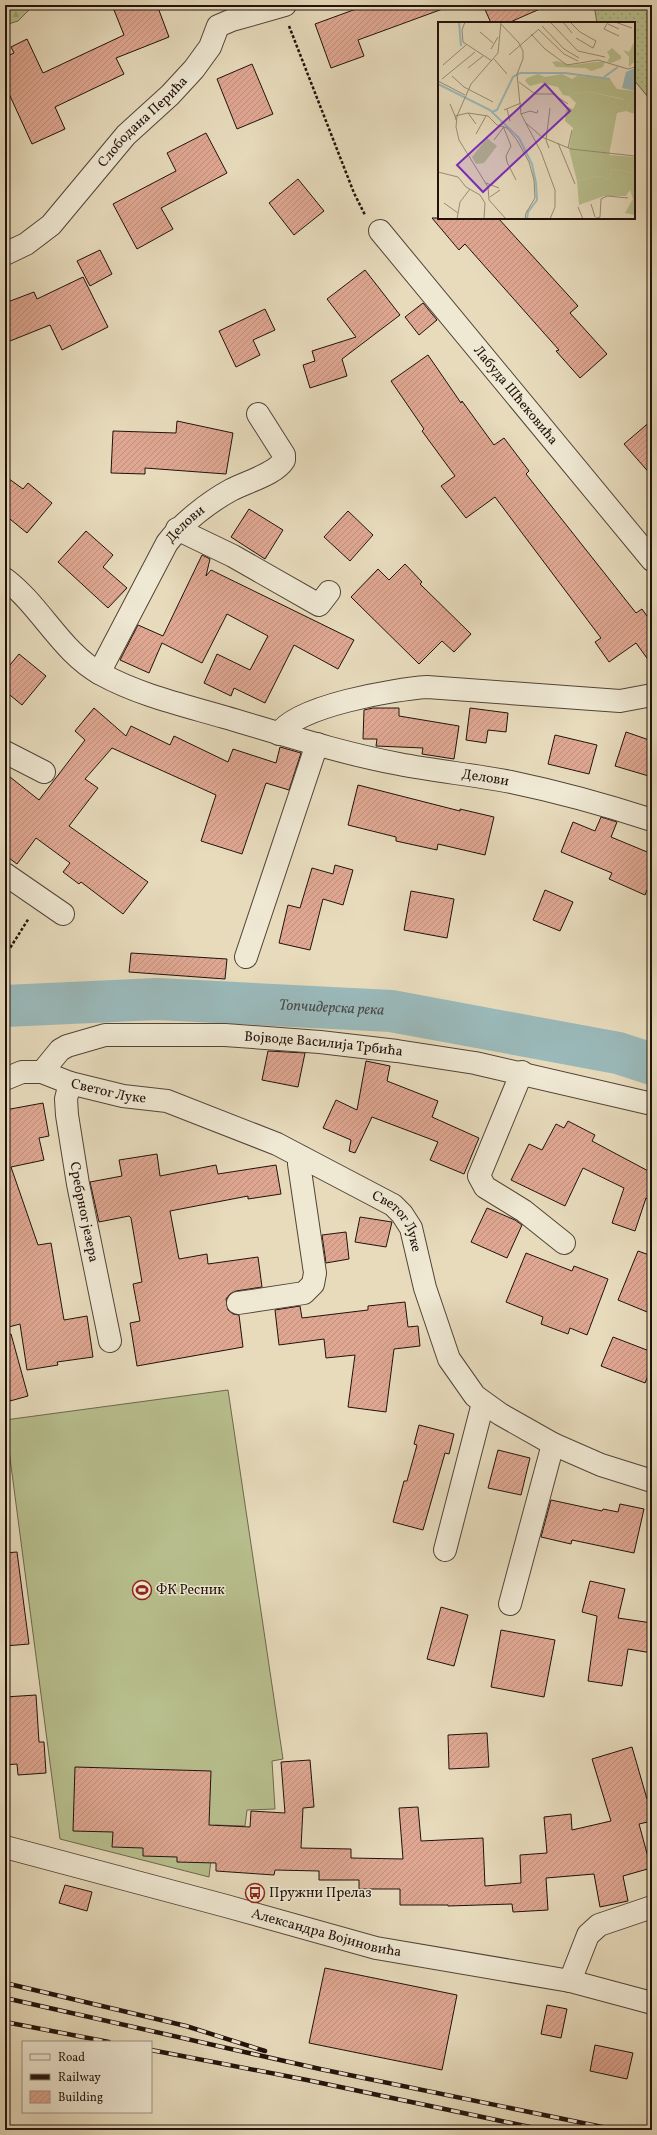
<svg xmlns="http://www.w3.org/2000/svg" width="657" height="2135" viewBox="0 0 657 2135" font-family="Vollkorn,serif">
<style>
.grass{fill:url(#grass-dots);stroke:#6c684d}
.forest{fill:url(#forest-firs);stroke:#6c684d}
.garden{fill:#b8bf8e;stroke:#6c684d}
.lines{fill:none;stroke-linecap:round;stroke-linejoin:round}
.river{stroke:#9ab9ba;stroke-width:42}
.building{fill:url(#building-hatch);stroke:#21120c}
.minor-casing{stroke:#524438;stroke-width:24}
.path{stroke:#21120c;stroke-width:2.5;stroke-dasharray:3 2;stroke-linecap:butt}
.minor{stroke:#efe8d3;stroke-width:22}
.rail-casing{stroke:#21120c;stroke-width:4.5}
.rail{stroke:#efe8d3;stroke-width:3;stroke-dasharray:9;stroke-linecap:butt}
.labels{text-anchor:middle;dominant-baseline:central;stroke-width:3;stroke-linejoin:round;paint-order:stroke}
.street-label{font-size:14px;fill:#21120c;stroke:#efe8d3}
.poi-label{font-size:14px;fill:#21120c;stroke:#efe8d3;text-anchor:start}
.water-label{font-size:15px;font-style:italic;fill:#4b4c49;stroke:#efe8d3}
.inset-river{fill:none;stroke:#9ab9ba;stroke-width:2}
.inset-road{fill:none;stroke:#988b76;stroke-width:1}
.view{fill:#7b2cbf;fill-opacity:0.15;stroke:#7b2cbf;stroke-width:2}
.inset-edge{fill:none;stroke:#21120c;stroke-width:2}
</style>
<defs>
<pattern id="grass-dots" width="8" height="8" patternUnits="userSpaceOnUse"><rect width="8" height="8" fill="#b8bf8e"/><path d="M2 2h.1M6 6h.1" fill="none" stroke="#9ea379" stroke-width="1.8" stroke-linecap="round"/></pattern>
<pattern id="forest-firs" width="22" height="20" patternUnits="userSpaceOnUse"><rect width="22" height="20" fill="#b8bf8e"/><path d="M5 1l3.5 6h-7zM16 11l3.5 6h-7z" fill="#9ea379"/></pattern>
<pattern id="building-hatch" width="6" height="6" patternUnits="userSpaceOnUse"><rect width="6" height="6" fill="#dfa792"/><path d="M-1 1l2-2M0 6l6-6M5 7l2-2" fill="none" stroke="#bf8f7d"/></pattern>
</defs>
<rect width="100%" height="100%" fill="#e7dbbc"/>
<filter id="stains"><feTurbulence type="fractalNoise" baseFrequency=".005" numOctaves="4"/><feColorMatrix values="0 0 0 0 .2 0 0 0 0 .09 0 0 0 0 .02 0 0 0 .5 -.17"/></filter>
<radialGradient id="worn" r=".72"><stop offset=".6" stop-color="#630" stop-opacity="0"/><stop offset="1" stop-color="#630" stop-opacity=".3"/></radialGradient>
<path class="grass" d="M594 5H652V102L634 80V23H597Z"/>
<path class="forest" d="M5 5H34L18 21 5 25Z"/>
<path class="garden" d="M228 1390 283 1759 272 1761 275 1809 247 1810 245 1826 215 1825 209 1877 60 1839 5 1420Z"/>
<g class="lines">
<path class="river" id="s1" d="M5 1006 157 999 391 1011 618 1053 652 1064"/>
</g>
<path class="building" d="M112 5H157L169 37 116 58 124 74 55 107 65 129 32 144 5 85V57L14 53 11 47 27 39 43 73 124 35Z
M354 5H447L448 7 358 40 364 56 331 68 315 24 356 9Z
M483 5H549L508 23H491Z
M252 64 273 114 237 129 217 79Z
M206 133 227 173 161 208 173 229 137 249 113 204 176 171 167 153Z
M298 179 324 211 294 235 269 203Z
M432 218H498L578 306 570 313 607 354 580 378 556 351 559 350 465 244 459 250Z
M100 250 112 274 90 286 77 261Z
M365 270 400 315 342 359 347 376 310 388 303 365 315 361 312 351 356 337 327 299Z
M83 277 108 327 62 350 50 325 5 343V303L34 292 37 299Z
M423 303 437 320 419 335 405 317Z
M265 309 275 330 253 340 260 355 236 367 219 331Z
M428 355 461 403 462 401 494 445 504 438 529 471 526 474 636 613 642 609 652 623V665L636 643 609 662 595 642 601 638 495 497 466 518 441 486 455 476 422 431 424 429 391 381Z
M652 420V476L624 444Z
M177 421 233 433 226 474 145 468V474L111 473 113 431 176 433Z
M5 476 23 489 28 483 52 503 27 533 5 515Z
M249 509 283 530 265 559 231 537Z
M348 511 373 535 350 561 324 537Z
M86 531 113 555 103 567 127 588 108 608 58 562Z
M202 555 210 559 206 576 211 570 354 640 338 669 294 645 265 703 234 688 231 696 204 683 217 654 250 670 268 636 227 614 202 663 162 643 149 673 120 660 138 625 163 636Z
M405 564 422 582 420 584 471 634 454 652 442 641 419 664 351 597 378 569 389 580Z
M19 654 46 676 22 705 5 691V671Z
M94 708 126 736 131 726 170 745 174 736 228 762 233 749 276 763 280 747 301 753 289 790 266 783 242 854 201 841 216 795 112 748 85 779 98 788 69 826 148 882 123 914 81 882 79 884 63 872 70 863 36 838 17 864 5 855V773L39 800 85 740 75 731Z
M373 708H399V716L459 726 454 759 422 754 423 748 376 746 377 739H363L364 710Z
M470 708 508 713 506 732 488 730 486 743 466 740Z
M626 732 652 741V777L615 766Z
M555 735 597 745 589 774 548 764Z
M358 785 460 811V809L494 817 485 855 438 844 437 850 396 841V837L348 825Z
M601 817 617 822 611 837 652 854V878L645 895 609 879 612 873 561 852 573 822 595 831Z
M335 865 353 870 343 905 323 899 310 950 279 943 288 905 300 908 312 868 333 874Z
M545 890 573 902 560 931 533 920Z
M411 891 454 899 447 938 404 930Z
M131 953 227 959 225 979 129 972Z
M268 1051 305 1053 298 1087 262 1080Z
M366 1061 390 1066 387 1081 438 1101 432 1117 479 1138 464 1174 430 1160 438 1142 372 1117 355 1153 349 1151 351 1140 323 1128 336 1100 357 1110Z
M43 1103 49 1136 39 1138 44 1160 11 1167 38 1245 51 1243 64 1320 87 1316 93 1357 57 1362 58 1365 27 1370 20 1324 5 1328V1110Z
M568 1121 595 1135 592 1141 652 1173V1201L646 1198 635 1231 612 1223 624 1188 583 1168 565 1206 511 1180 529 1144 542 1150 556 1124 564 1128Z
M157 1154 160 1176 216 1165 218 1174 276 1165 281 1194 248 1199V1196L170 1211 179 1259 207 1254 208 1264 258 1257 262 1287 236 1291 230 1294 226 1299 228 1310 233 1314 239 1315 243 1347 137 1366 130 1323 140 1321 133 1284 142 1282 131 1218 129 1216 99 1222 90 1182 122 1176 119 1160Z
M487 1208 515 1220 522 1225 507 1258 471 1242Z
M360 1217 392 1222 386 1247 355 1242Z
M346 1232 349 1259 326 1263 322 1235Z
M638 1251 652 1256V1314L618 1300Z
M526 1253 572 1271 574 1266 608 1279 587 1335 570 1328 568 1334 541 1324 543 1317 506 1302Z
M405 1302 408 1327 418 1326 420 1346 394 1349 386 1412 348 1407 355 1355 326 1358 324 1339 279 1345 275 1310 300 1306 302 1318 368 1310V1306Z
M11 1334 28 1396 10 1401 5 1381V1335Z
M613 1337 652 1352V1366L645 1383 601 1366Z
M419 1425 454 1434 449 1454 445 1453 423 1530 393 1522 404 1481H407L417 1445 414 1444Z
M498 1450 530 1458 521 1495 488 1488Z
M551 1500 602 1511 603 1509 618 1512 620 1504 644 1509 634 1553 572 1540 571 1544 541 1537Z
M17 1552 29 1644 5 1646V1553Z
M590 1581 625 1589 618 1618 652 1623V1653L628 1649 622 1686 588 1681 597 1616 582 1612Z
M441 1607 468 1615 454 1666 427 1659Z
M501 1630 555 1640 544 1697 491 1687Z
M36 1695 39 1742H44L46 1773 18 1775 17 1764 5 1765V1697Z
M487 1733 489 1767 449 1769 448 1735Z
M632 1747 647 1799 652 1798V1821L639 1824 651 1868 623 1876 628 1901 600 1907 594 1874 546 1878 548 1910 513 1912 512 1904 448 1906V1905H400V1889H359V1880H319V1871L275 1870 274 1875 216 1871V1863L177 1862V1857L143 1856V1848L112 1847 113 1832 73 1831 75 1767 211 1771 209 1825 250 1827 251 1811 285 1813 281 1762 310 1760 314 1807 303 1808 301 1848 351 1849V1858L403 1859 399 1808 418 1807 421 1841 483 1838 485 1886 521 1883 520 1855 547 1853 544 1817 571 1814 572 1830 611 1821 592 1759Z
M65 1885 92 1892 87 1911 59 1903Z
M325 1968 457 1995 442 2070 309 2043Z
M547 2005 567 2009 561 2038 541 2034Z
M595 2045 633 2053 627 2079 590 2071Z"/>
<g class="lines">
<defs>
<g id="minor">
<path id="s2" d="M380 231 652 560"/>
<path id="s3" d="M5 254 26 244 51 225 126 135 170 95 194 69 210 47 218 26 232 20 285 5"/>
<path d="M177 529 233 556 319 605 329 592"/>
<path id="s4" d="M5 579C41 606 61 652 101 674 139 695 183 705 224 717 282 734 340 753 399 764 436 771 474 775 511 782 559 792 606 805 652 820"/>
<path id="s5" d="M99 673 167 543C182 523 209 502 231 490 246 482 276 474 284 460V455L258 414"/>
<path d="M279 734C295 706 396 689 427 687L620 701 652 695"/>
<path d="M5 752 44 772"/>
<path d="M5 874 63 914"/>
<path d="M246 957 317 744"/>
<path id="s6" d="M42 1072 60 1050 67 1046 105 1035H225L320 1042 397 1051 475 1063 652 1104"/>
<path d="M522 1072 479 1176 485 1187 524 1211 564 1243"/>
<path id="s7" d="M5 1079 22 1072H42L70 1083 123 1096 167 1101 277 1144 393 1205 402 1214 411 1228 425 1288 449 1359 475 1396 500 1414 553 1444 601 1465 652 1481"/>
<path id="s8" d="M70 1083 66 1099 67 1115 78 1184 110 1341"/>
<path d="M238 1303 304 1293 313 1284 315 1273 299 1164 301 1157"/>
<path d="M445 1550 483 1403"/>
<path d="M510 1604 553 1444"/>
<path id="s9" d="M5 1847 226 1906 376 1948 570 1981 652 2003"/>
<path d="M570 1981 588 1935 599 1925 652 1907"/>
</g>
</defs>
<use href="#minor" class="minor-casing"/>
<path class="path" d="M289 26 354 193 365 215
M5 956 29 918"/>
<use href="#minor" class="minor"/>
<defs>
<path id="rail" d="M5 1983 186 2026 265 2051
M5 1998 320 2069 617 2130
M5 2022 109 2042
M151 2050 307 2080 544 2130"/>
</defs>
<use href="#rail" class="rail-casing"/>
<use href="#rail" class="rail"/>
</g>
<defs>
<symbol id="stadium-ring" viewBox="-11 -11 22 22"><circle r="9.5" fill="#efe8d3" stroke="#8f2418" stroke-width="1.5"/><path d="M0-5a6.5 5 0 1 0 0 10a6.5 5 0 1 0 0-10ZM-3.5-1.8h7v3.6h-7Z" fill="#8f2418"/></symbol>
<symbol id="bus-ring" viewBox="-11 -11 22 22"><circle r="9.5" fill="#efe8d3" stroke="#8f2418" stroke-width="1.5"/><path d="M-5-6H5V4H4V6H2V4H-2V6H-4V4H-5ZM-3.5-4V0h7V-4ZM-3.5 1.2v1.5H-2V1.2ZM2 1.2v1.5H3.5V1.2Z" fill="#8f2418"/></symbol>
</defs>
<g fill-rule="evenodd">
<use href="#stadium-ring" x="131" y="1579" width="22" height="22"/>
<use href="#bus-ring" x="244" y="1882" width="22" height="22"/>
</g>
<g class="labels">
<g class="street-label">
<text stroke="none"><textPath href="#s3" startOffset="193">Слободана Перића</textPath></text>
<text stroke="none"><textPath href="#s2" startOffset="213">Лабуда Шћековића</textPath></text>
<text stroke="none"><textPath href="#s5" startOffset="173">Делови</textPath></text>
<text stroke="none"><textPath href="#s4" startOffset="535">Делови</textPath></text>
<text stroke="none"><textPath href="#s6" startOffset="295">Војводе Василија Трбића</textPath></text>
<text stroke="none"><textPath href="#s7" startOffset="108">Светог Луке</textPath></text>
<text stroke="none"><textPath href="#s8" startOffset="131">Сребрног језера</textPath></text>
<text stroke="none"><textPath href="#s7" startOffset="432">Светог Луке</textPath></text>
<text stroke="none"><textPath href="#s9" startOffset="333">Александра Војиновића</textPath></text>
</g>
<g class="poi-label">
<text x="156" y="1590">ФК Ресник</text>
<text x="269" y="1893">Пружни Прелаз</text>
</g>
<g class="water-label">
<text stroke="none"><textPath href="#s1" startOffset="327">Топчидерска река</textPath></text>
</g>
</g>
<g transform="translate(438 22)">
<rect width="197" height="197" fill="#e7dbbc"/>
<path d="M148 69 188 78V88L193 78 197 79V92L188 89 179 91 171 133 197 135V151L174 147 171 157 160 154 139 159 131 127 135 106 127 99 128 88 130 85 135 87 138 81 131 74 138 70 143 72Z" fill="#b8bf8e"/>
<path d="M197 18V39L191 45V35L185 28 191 30ZM174 26 183 34V37L173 41 169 40 172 35 169 30ZM119 39 133 43 167 39 165 45 153 49 148 46 118 45 114 40ZM100 52 107 55 124 52 134 57 139 54 172 57 179 67 197 69V79L193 78 188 88 186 77 148 69 143 72 138 70 131 74 125 73 120 65 103 61 92 64 87 59 89 56ZM174 147 197 151V193L187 191 195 177 192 168 188 174H166L141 183 139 159 160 154 171 157Z" fill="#b8bf8e"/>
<path d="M49 116 59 124 46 141 38 142 34 135Z" fill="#b8bf8e"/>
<path d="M197 46V69L184 66 188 50Z" fill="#9ab9ba"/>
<path class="inset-river" d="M21 0 23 24M166 55 180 45M0 62 52 88 81 116 94 142 98 161 99 178 90 190 89 197M54 90 59 88 75 55 82 51H127L172 57"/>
<path class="inset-road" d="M27 0 24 8 25 20 54 39M63 0 60 31 33 62 19 94 18 105 21 118 50 165 51 178 68 197M112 0 140 29 167 35M125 0 134 11M132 0 142 10 158 19 155 26 138 16M170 0 166 7 181 14M177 0 194 6M63 2 81 21 85 29V37L79 52 83 92 103 130 117 168V185L112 197M170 2 181 7M104 4 126 27 141 36M100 7 126 32 140 39M42 10 55 21M93 12 107 27 129 43 160 38 190 47 197 45M53 27 60 15M71 33 101 7M56 37 69 52M5 43 28 23M30 46 45 34M14 54 26 65 55 80M4 57 37 30M0 59 27 73M81 60 97 72H115L130 82M12 82 17 94M69 87 72 99M66 88 83 81M30 91 38 102M83 92 92 89 99 91 100 88M18 98 17 94 30 91 50 94 59 103 69 106 79 118 91 140 96 158 97 176 88 191 87 197M88 101 104 115 133 127 197 134M65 104 73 124 68 134 69 140 78 158M38 112 48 94M56 118 65 106M120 121 137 162M111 126 108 118 112 86M130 126 134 108M0 150 20 155 28 165 42 173 47 181M48 161 61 166M52 175 62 168M6 181 20 191M153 182 157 195M140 185 145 197M19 197 22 180 32 167M46 197 47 181M155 197 162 195 163 177 169 174 190 176"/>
<path class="view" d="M107 62 132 89 45 170 19 143Z"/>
<rect width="197" height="197" class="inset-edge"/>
</g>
<rect width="657" height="2135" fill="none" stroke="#e7dbbc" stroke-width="20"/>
<rect x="6" y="6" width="645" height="2123" fill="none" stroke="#21120c" stroke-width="2"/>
<rect x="10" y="10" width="637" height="2115" fill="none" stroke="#21120c"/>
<rect x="22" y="2041" width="130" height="72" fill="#efe8d3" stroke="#9d9283"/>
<rect x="30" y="2054" width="20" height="6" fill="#efe8d3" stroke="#9d9283"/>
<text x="58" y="2061" font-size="12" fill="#21120c">Road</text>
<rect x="30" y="2074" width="20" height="6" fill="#21120c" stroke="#9d9283"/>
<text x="58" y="2081" font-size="12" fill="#21120c">Railway</text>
<rect x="30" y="2091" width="20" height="12" fill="url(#building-hatch)" stroke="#9d9283"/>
<text x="58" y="2101" font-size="12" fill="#21120c">Building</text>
<rect width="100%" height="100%" filter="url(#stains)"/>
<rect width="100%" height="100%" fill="url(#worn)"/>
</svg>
